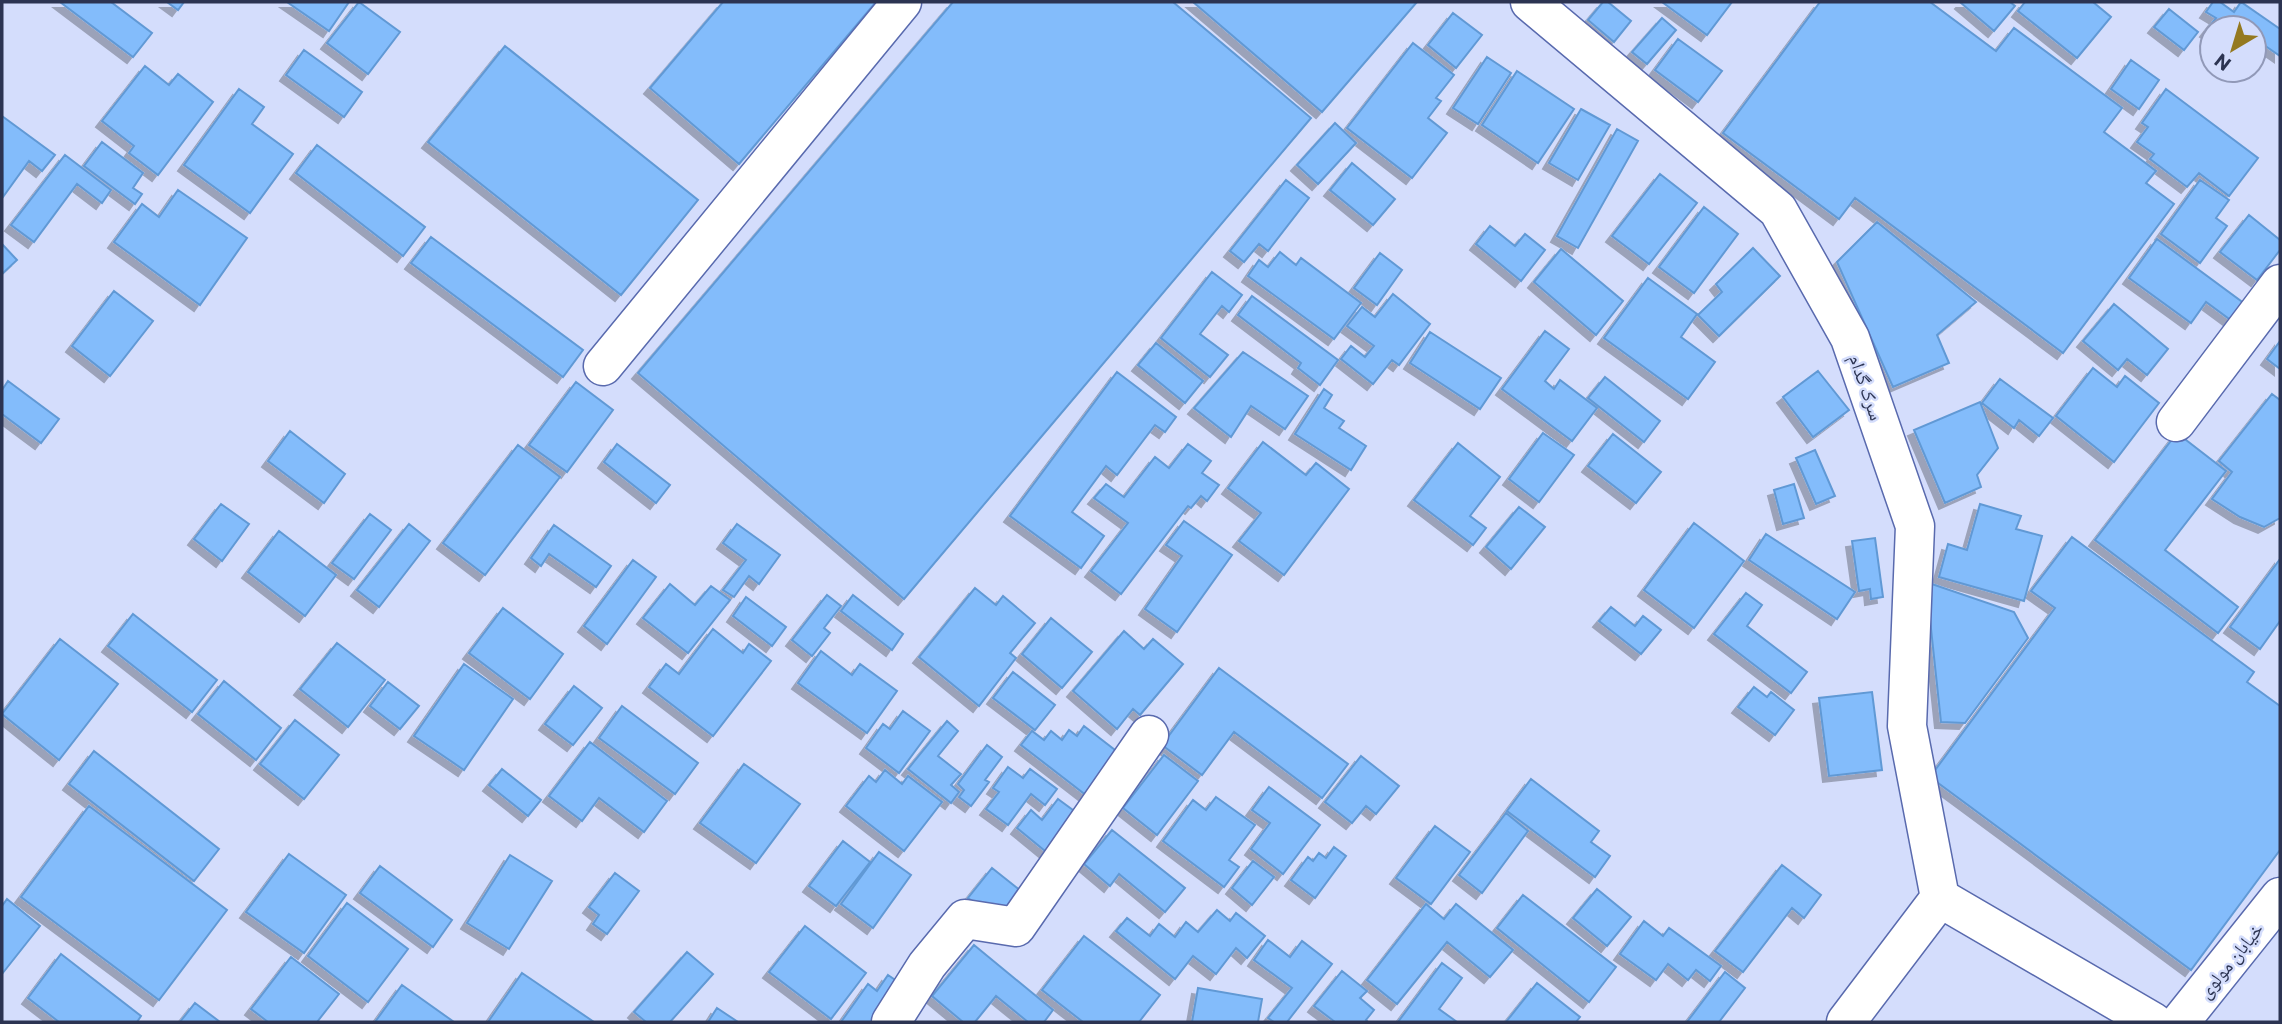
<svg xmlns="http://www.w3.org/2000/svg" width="2282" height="1024" viewBox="0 0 2282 1024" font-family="Commissioner,'Noto Naskh Arabic',sans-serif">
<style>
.building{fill:#83bcfb;stroke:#6199d5;stroke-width:2;filter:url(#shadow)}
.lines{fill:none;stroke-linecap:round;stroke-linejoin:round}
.minor-casing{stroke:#596aae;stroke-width:41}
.minor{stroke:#fff;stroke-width:38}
.labels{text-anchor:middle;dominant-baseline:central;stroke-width:5;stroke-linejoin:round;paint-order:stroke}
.street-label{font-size:19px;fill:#2c3452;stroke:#d4ddfc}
</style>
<defs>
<filter id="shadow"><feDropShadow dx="-6" dy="6" stdDeviation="0" flood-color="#0004"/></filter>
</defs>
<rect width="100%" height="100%" fill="#d4ddfc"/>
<path class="building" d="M60 2H111L152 33 133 57Z
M167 2H184L178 10Z
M287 2H349L329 31Z
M359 2 400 32 368 74 327 43Z
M723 2H876L739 164 650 88Z
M953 2H1173L1311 118 904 599 638 373Z
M1193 2H1417L1322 112Z
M1603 2H1608L1631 21 1614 42 1588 20Z
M1662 2H1732L1707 35Z
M1820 2H1930L1996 51 2014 28 2122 108 2104 132 2156 171 2146 183 2174 204 2063 353 1855 198 1839 219 1723 133Z
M1962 2H2010L2015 6 1994 31 1961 3Z
M2025 2H2093L2111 17 2077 58 2018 11Z
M2213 2H2220L2234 12 2241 2 2280 29V56L2264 45 2254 57V28H2212V35L2206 31 2216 18 2206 12Z
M2169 9 2198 32 2184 50 2154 27Z
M1453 13 1482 35 1456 68 1428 45Z
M1662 18 1676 30 1647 64 1632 52Z
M1678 39 1722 71 1698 102 1655 70Z
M1413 43 1454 75 1436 98 1441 101 1428 118 1447 133 1412 178 1347 128Z
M505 46 698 200 621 295 428 142Z
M304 50 362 92 344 117 286 75Z
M1487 57 1511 73 1478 124 1453 108Z
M2131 60 2159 80 2139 109 2111 89Z
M145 66 169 85 178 74 213 102 158 175 129 153 134 146 102 121Z
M1517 71 1574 109 1538 163 1482 125Z
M239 89 264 107 252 124 293 154 250 213 184 165Z
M2166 89 2258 158 2229 196 2199 173 2187 187 2150 159 2154 154 2137 142 2148 127 2142 123Z
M1581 109 1610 125 1578 180 1549 163Z
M2 116 55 155 42 171 29 161 3 197Z
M1335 123 1356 143 1318 184 1297 165Z
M1617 129 1638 141 1578 248 1557 236Z
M102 142 143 173 133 188 142 194 135 204 84 166Z
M317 145 425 227 403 256 296 173Z
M65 155 111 190 102 203 77 184 34 242 11 225Z
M1352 163 1395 199 1373 225 1330 190Z
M1660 174 1697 203 1649 264 1612 236Z
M1286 180 1309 198 1268 251 1259 244 1244 262 1230 251Z
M2200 180 2229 200 2216 218 2227 226 2200 263 2161 234Z
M178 190 247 238 200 305 114 242 142 204 159 217Z
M1704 207 1738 234 1694 293 1659 267Z
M2249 215 2280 240V250L2257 280 2220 252Z
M1877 222 1976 302 1937 335 1949 363 1893 387 1837 262Z
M1490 226 1515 246 1525 234 1545 250 1521 281 1476 244Z
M431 237 583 350 563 377 411 263Z
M2157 239 2245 304 2232 321 2206 302 2191 323 2129 278Z
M2 244 17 260 2 274Z
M1753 248 1780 276 1719 336 1698 315 1722 292 1716 284Z
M1561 249 1623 301 1596 335 1534 282Z
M1280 252 1296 265 1301 258 1361 303 1334 339 1248 276 1259 260 1268 267Z
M1380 253 1402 270 1377 305 1354 288Z
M1212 272 1242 295 1229 312 1222 306 1200 334 1228 355 1210 377 1161 338Z
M1648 278 1697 314 1681 337 1715 362 1688 399 1604 338Z
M114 291 153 321 110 376 72 346Z
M1393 294 1430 324 1399 365 1392 360 1373 384 1341 359 1351 346 1365 357 1374 346 1347 326 1362 307 1375 317Z
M1252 296 1338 360 1320 385 1298 368 1301 363 1238 315Z
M2114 304 2168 349 2147 375 2127 359 2118 370 2083 341Z
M1545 331 1569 349 1545 381 1554 389 1560 380 1597 408 1572 441 1502 389Z
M1430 332 1501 378 1480 409 1410 363Z
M2280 341V369L2267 359Z
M1156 343 1203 381 1185 403 1138 365Z
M1243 352 1308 396 1285 429 1251 406 1231 437 1194 408Z
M2093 368 2117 387 2125 376 2159 403 2114 462 2056 416Z
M1818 371 1849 410 1813 437 1783 397Z
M1117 372 1176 417 1165 432 1155 425 1117 475 1106 466 1072 512 1104 536 1081 568 1010 516Z
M1605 377 1660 421 1644 442 1588 398Z
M2000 379 2053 418 2039 436 2019 420 2014 428 1982 403Z
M8 381 59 419 41 443 2 414V390Z
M576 382 613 410 567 472 529 445Z
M1324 389 1332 395 1324 408 1344 421 1339 428 1366 446 1351 470 1295 434Z
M2272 394 2280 400V518L2264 527 2240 517 2212 499 2232 472 2219 461Z
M1980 402 1998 448 1977 475 1981 487 1945 503 1914 430Z
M290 431 345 474 324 503 268 461Z
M1543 433 1574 455 1539 502 1509 479Z
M2177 433 2226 471 2165 550 2238 607 2218 633 2095 540Z
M1613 434 1661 472 1636 503 1588 466Z
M1263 442 1306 475 1316 463 1349 489 1284 575 1239 541 1261 513 1228 488Z
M1458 443 1500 477 1470 516 1486 528 1473 545 1414 500Z
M617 444 670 485 656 503 604 462Z
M1188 444 1211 461 1202 473 1219 485 1207 501 1201 496 1191 508 1188 506 1121 594 1091 571 1128 523 1094 498 1106 484 1124 497 1155 457 1169 468Z
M518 445 560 477 485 575 443 543Z
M1815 450 1835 496 1816 504 1796 458Z
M1794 484 1804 518 1783 524 1774 490Z
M221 504 249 524 222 561 194 539Z
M1980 504 2021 516 2016 529 2042 536 2024 601 1939 577 1948 544 1967 550Z
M1519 507 1545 527 1511 569 1486 547Z
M370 514 391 530 354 579 332 563Z
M1184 521 1232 555 1177 632 1145 609 1182 556 1166 545Z
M1694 523 1744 561 1694 628 1644 590Z
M409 524 430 541 379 607 357 590Z
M737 524 780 555 759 584 749 576 734 597 723 590 746 560 723 543Z
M554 525 611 566 596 587 549 554 541 566 531 558Z
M279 531 336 575 305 616 248 572Z
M1766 534 1855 592 1837 619 1749 560Z
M2072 537 2254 672 2247 682 2280 706V850L2191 970 1930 777 2055 608 2031 591Z
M1875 538 1883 597 1871 599 1870 589 1859 591 1852 541Z
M2280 559V621L2260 649 2230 627Z
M633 560 656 577 607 644 584 626Z
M1926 582 2014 612 2028 638 1965 723 1941 722Z
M670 584 695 605 711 586 730 600 688 653 643 618Z
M975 588 996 605 1003 596 1035 623 1010 653 1016 658 979 706 919 657Z
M1746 593 1762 605 1747 626 1807 672 1791 693 1714 634Z
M827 595 841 606 824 628 830 633 812 656 792 640Z
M853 595 903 634 892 650 841 611Z
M746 597 786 627 772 646 733 616Z
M1611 607 1635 626 1643 616 1661 630 1641 654 1599 621Z
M503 608 563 654 530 699 469 653Z
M133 614 217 680 192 712 108 646Z
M1051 618 1092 652 1062 688 1022 654Z
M713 629 743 653 749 644 771 661 713 736 649 687 666 664 679 674Z
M1124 631 1144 649 1153 639 1183 664 1140 715 1133 709 1117 729 1073 691Z
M60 639 118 684 59 760 2 714Z
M337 643 385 680 348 727 300 689Z
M821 651 852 675 860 664 897 691 867 733 798 683Z
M464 664 513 699 464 770 414 736Z
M1219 668 1348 764 1322 798 1234 732 1202 775 1162 745Z
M1013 672 1055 705 1035 730 993 698Z
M224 681 281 728 256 760 198 714Z
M388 682 419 706 400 729 370 706Z
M574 686 602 708 573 745 545 724Z
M1754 687 1767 697 1771 692 1794 710 1775 735 1738 707Z
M1872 692 1882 770 1829 776 1819 698Z
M622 706 698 763 675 794 599 738Z
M903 711 930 731 899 773 866 748 883 724 890 729Z
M295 720 339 755 304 799 260 764Z
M947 721 958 731 938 756 961 774 951 785 959 792 951 803 908 769Z
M1084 726 1124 757 1091 799 1021 745 1032 731 1044 740 1051 731 1062 740 1069 730 1077 736Z
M590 742 667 801 644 832 599 798 582 821 549 796Z
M987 745 1002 757 985 780 989 782 971 806 959 797 964 790 958 784Z
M94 751 219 849 194 881 69 784Z
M1164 755 1198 781 1157 835 1123 808Z
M1361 756 1399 786 1376 814 1366 806 1352 823 1325 802Z
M744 764 800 804 756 863 700 823Z
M1008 767 1023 778 1030 769 1057 789 1045 805 1031 794 1008 825 986 809 999 792 993 788Z
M502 769 541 800 528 816 489 785Z
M885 770 902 784 908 776 942 802 904 851 846 806 869 776 876 782Z
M1531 779 1599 831 1591 842 1610 856 1595 877 1507 811Z
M1269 787 1320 825 1283 874 1251 849 1270 823 1252 810Z
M1216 797 1255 825 1229 860 1239 867 1224 887 1163 841 1193 800 1206 810Z
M1058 799 1081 816 1050 855 1017 828 1031 810 1042 820Z
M89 806 227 910 159 1000 21 897Z
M1506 813 1528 831 1482 893 1459 875Z
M1435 826 1470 852 1431 904 1396 878Z
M1112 830 1185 888 1165 912 1119 874 1110 886 1084 864Z
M843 841 870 862 836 906 809 886Z
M1334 847 1346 856 1315 898 1291 880 1308 857 1313 861 1319 853 1326 858Z
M879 852 911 875 873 928 841 904Z
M289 854 346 895 304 953 246 912Z
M510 855 552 881 509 949 467 923Z
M1253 861 1274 877 1252 905 1232 888Z
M1782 865 1821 895 1804 918 1792 908 1743 972 1715 951Z
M380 866 452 920 433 947 360 893Z
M992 868 1026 895 994 916 968 898Z
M615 873 639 891 607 934 593 924 599 915 589 907Z
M1597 889 1631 917 1607 946 1573 918Z
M1523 895 1616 967 1589 1002 1497 928Z
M7 899 40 926 2 974V906Z
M347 903 408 949 368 1002 308 956Z
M1426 904 1444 919 1456 904 1513 950 1490 977 1447 942 1397 1004 1367 980Z
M1217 910 1230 921 1236 913 1265 936 1247 958 1236 948 1216 974 1193 956 1175 979 1116 931 1127 918 1150 936 1159 924 1175 937 1186 922 1198 932Z
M1644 921 1663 936 1669 928 1721 966 1710 981 1696 970 1688 980 1668 964 1656 980 1620 954Z
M805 926 866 973 831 1019 769 972Z
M1084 936 1160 995 1139 1022H1083L1042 990Z
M1268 940 1290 957 1302 941 1332 964 1287 1022H1274L1268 1018 1292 988 1254 960Z
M974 945 1053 1010 1044 1022H1028L996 996 975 1022H963L932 996Z
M687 952 713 974 670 1022H646L634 1012Z
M61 954 141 1016 137 1022H59L28 998Z
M291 957 339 994 317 1022H268L251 1009Z
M1442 963 1462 978 1439 1009 1457 1022H1398Z
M1342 971 1367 991 1360 998 1374 1010 1366 1020 1368 1022H1335L1314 1006Z
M1725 972 1745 988 1719 1022H1687Z
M522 973 594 1022H488Z
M888 975 907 988 883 1022H841L868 984 877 991Z
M1537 983 1580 1017 1576 1022H1506Z
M402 985 454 1022H375Z
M1198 988 1262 999 1258 1022H1192Z
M195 1003 220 1022H180Z
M717 1008 738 1022H708Z"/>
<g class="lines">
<defs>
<path id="minor" d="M1530 2 1778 210 1850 338 1915 526 1907 726 1940 898
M603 366 902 2
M2176 422 2280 284
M1940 898 2153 1022
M891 1022 927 965 965 919 1016 927 1149 735
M1846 1022 1940 898
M2180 1022 2280 897"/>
</defs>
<use href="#minor" class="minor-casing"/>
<use href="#minor" class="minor"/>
</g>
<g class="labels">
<g class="street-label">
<text transform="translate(1867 387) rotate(71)">سرک گدام</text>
<text transform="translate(2230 960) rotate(-51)">خیابان مولوی</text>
</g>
</g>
<rect width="2282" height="1024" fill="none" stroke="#2c3452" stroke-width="7"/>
<g transform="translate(2233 49) rotate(218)"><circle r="33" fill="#d4ddfc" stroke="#9199b8" stroke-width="2"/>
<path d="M0-5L12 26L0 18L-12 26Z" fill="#947920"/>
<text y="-10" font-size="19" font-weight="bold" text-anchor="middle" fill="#2c3452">N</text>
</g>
</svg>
